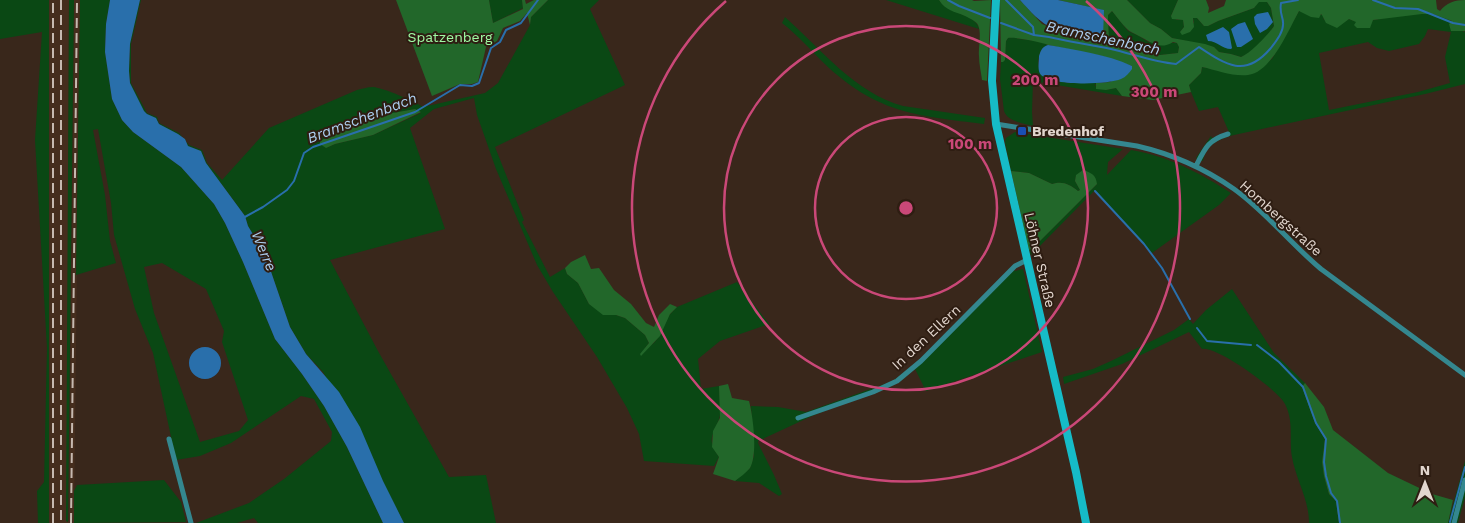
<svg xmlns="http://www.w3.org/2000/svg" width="1465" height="523" viewBox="0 0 1465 523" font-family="'Work Sans',sans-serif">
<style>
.built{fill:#452d1d}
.green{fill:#0a4814;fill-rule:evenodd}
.forest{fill:#22672a;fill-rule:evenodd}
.water{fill:#296fab}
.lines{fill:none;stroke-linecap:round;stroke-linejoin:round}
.stream{stroke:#296fab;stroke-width:2}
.minor{stroke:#34878f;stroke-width:5}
.secondary{stroke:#16bbc7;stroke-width:8}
.rail{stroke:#c6b9b0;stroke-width:2;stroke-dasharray:10 5;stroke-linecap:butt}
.ring{fill:none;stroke:#ca4878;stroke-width:2.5}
.transit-dot{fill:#1a4fb4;stroke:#2e1d12;stroke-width:2}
.labels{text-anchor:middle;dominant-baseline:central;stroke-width:4;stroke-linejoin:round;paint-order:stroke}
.park-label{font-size:14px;fill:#9ffaa3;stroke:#2e1d12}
.poi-label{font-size:14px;font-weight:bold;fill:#e2d6ce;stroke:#2e1d12;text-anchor:start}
.street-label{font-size:14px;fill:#e2d6ce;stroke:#2e1d12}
.water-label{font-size:15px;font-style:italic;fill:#abcdee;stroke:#2e1d12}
.centre{fill:#ca4878;stroke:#2e1d12;stroke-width:2.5}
.ring-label{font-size:15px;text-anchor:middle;font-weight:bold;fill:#ca4878;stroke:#2e1d12;stroke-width:4;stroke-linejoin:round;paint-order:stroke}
</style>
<rect width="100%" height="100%" fill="#39271b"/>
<path class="built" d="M49 0H69L67 522 69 521 74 0H80L74 523H49Z"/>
<path class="green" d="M0 0H49V523H38L37 491 44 482 47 348 35 140 42 32 0 39Z
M69 0H74L68 522 66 521Z
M80 0H110L106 24 105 52 112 99 122 120 133 132 181 167 214 204 225 223 243 262 275 339 302 374 324 406 347 447 383 523H258L254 518 237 523H196L249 503 284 479 331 441 332 432 314 399 301 396 231 443 200 456 176 460 153 353 135 309 114 235 111 203 98 129 93 130 105 195 110 241 116 263 76 275ZM162 263 206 289 224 331 222 342 248 420 239 431 200 442 154 313 144 267Z
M140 0H141L131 44V83L147 113 157 117 159 123 179 133 189 145 202 150 207 163 222 180 269 128 357 90C362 89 367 87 373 87 384 88 414 101 423 107L485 93 498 83 530 25 531 17 548 0H599L590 9 625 85 495 147 524 220 522 222 550 277 565 268 567 274 578 283 589 304 611 315H616L625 318 645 335 649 343 645 348C659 343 658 335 664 323 668 316 672 312 677 307L737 282 769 324 720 341 698 359 701 389 719 386C719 396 722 410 719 419 713 437 706 438 719 457L714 466 644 461 639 434 627 408 597 357 553 292 537 265 496 169 477 115 474 98 434 109 410 128 445 229 330 260 378 351 449 477 486 475 496 523H404L323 372 306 354 290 327 265 254 248 226 245 216 206 163 201 151 188 146 185 139 178 134 159 124 156 118 147 114 144 111 130 83 129 71 130 44ZM415 109 421 113 373 135 335 144 326 148 330 136 368 120 389 114Z
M489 0H522L523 8 493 23Z
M886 0H939C949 15 976 13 979 29Z
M1127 0H1178L1171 16 1177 20 1183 19 1184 27 1180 32 1194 23 1193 18H1197L1204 26H1208L1218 21 1254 8 1258 2H1267L1271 8 1274 26C1267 37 1254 52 1241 57L1231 54 1219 52 1214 47 1172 38 1161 29 1150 23Z
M1112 11 1128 31 1139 36 1148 42 1177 43 1179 47 1178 53 1160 55 1119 41 1109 40 1108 18V15Z
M1299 11 1323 15 1324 20 1344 22 1349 19C1359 24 1369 21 1379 19 1401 14 1432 8 1452 22 1457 24 1460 29 1464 32L1465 31V84L1425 94 1234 135C1219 139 1206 144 1203 161L1196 158 1211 136 1212 138 1229 132 1218 107 1199 111 1191 92 1189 85 1201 73 1202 67 1248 75 1272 59ZM1428 29 1451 32 1445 57 1450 83 1418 92 1329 110 1319 53 1368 42 1377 48 1389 51 1419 44 1425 36Z
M785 17C821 49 855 93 903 106L985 118 984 124C919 116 880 114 829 68 813 53 799 36 782 23Z
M1013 37C1024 41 1038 39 1048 45 1037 49 1036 67 1042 76L1068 83H1096L1095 86 1106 90 1116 88 1122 96 1033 81 1032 112 1033 126C1023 123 1008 122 1004 111L1000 79 1001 62 1005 60 1006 41 1008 38Z
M1015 132 1123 149 1108 162 1107 175 1131 150C1168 156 1200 173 1231 193L1219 205 1152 253 1095 190 1031 255 1029 250 1032 249 1097 184 1083 170 1076 176 1075 181 1080 190 1078 191C1069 184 1063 181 1052 184L1029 173 1011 171 1005 142 1006 138Z
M1011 268 1015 271 1023 269 1042 352 926 391 915 369 900 381 812 416 758 441V443L774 475 782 494 779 496 759 483 735 481 750 468 754 456 751 406 778 407 806 412 893 381 914 365Z
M1232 289 1274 353 1305 383 1303 387 1315 423 1325 439 1322 462 1324 476 1329 494 1336 501 1339 523H1309C1309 499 1296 480 1292 457 1289 439 1294 421 1285 404 1278 390 1217 346 1202 349L1189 332 1122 364 1064 384 1063 377 1093 369 1111 361 1174 330 1189 319 1193 324 1206 310Z
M1465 461V497L1458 523H1448Z
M164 480 181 502 186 522 74 523V491L77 485Z"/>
<path class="forest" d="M396 0H489L493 23 523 9 522 0H525L526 4 534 0H548L531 17 530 25 527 13 520 21 503 28 497 41 486 47 478 82 472 84H460L432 96Z
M939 0H972L974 1 991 0 987 81 982 80C981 72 979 64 979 56 978 47 982 34 978 25 976 21 969 18 965 16 954 11 946 11 939 0Z
M1000 0H1020L1042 24 1054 29 1075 32 1103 10 1058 0H1127L1150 23 1161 29 1172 38 1205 44 1214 47 1219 52 1231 54 1241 57C1250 54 1269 34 1274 26L1271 8 1267 2H1259L1254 8 1218 21 1208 26H1204L1197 18H1193L1194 27 1190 32 1182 35 1180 32 1184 27 1183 20 1172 19 1171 16 1178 0H1206L1209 8 1208 13 1224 6 1226 0H1436L1437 9 1440 11C1446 3 1455 0 1465 0V31H1451L1449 24 1452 21 1433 14H1422L1373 20 1370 28H1357L1354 25 1356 22 1349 19 1337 28 1326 23 1322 15 1321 14 1319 18 1311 17 1299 11C1289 29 1271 73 1248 75 1234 77 1216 70 1202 67L1201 73 1189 85 1191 92 1153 100 1122 96 1116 88 1106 90 1096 89V83L1110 82 1132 66 1102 56 1048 45C1042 42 1014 37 1008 38L1006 41 1005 60 1003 62H1001ZM1112 11C1117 17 1122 24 1127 29 1130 32 1134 33 1137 35 1150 41 1159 51 1173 42L1177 43 1179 47 1178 53 1160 55 1119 41 1109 40 1108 18V15Z
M415 109 421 112 373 135 335 144 326 148 320 144V141C341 130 364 120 387 114 396 112 406 111 415 109Z
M1083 170C1092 173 1096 175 1097 184L1032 249 1029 250 1011 171 1029 173 1052 184C1063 181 1069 184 1078 191L1080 190 1075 181 1076 175Z
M585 255 591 269 599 268 614 290 631 304 646 323 654 327 659 315 670 304 677 307 670 314 660 336 641 356 640 354 649 343 645 335 625 318 616 315H603L589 304 578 283 567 274 565 268 571 262Z
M1305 383 1324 407 1333 430 1388 473 1432 494 1453 500 1448 523H1339L1336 501 1329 494 1324 476 1322 462 1325 439 1315 423 1302 387Z
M728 384 732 398 749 401C753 416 758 454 750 468 746 473 740 477 735 481L713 474 719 457 712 447 713 431 720 418 719 386Z"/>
<path class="water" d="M110 0H140L130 44 129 71 130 83 144 111 147 114 156 118 159 124 178 134 185 139 188 146 201 151 206 163 245 216 248 226 265 254 290 327 306 354 339 392 360 427 383 481 404 523H383L347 447 324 406 302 374 275 339 243 262 225 223 214 204 181 167 133 132 122 120 112 99 105 52 106 24Z
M1020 0H1058L1104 10 1103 37 1054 29C1040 23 1030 11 1020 0Z
M1268 12 1273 22 1267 29 1260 33 1255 24 1254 17 1257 14Z
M1245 22 1253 39 1241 47H1237L1231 29 1238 24Z
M1223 27 1229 32 1232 48 1231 49C1222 49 1217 41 1208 41L1206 35Z
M1048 45C1076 50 1106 54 1132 66V69C1129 73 1126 77 1121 79 1107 85 1052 86 1041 75 1037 71 1039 62 1039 56 1041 50 1042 47 1048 45Z
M189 363a16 16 0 1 1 32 0a16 16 0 1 1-32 0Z"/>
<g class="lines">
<path class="stream" d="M948 0 959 6 990 18
M1006 0 1033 27 1034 35
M1373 0 1395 8 1418 9 1453 23 1465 25
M1001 23 1034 35 1049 37C1069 42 1090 44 1111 49 1133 54 1153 62 1176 64L1199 47C1226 65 1245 78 1270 49 1275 43 1283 33 1283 25 1284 17 1279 15 1281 3L1298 0
M1095 191 1144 244 1162 268 1190 319
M243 218 263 207 287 190 294 181 304 153 313 147 415 112 460 85 472 86 479 83 491 48 500 42 506 30 521 23 538 0
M1197 328 1207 341 1251 345
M1257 345 1279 362 1303 387 1316 423 1326 439 1324 462 1326 476 1331 493 1337 501 1340 523
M1450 522 1465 467"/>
<path class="minor" d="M996 124 1137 146C1172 154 1204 168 1234 189 1266 212 1291 244 1321 269L1465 375
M1196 166C1205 148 1208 140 1228 134
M798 418 873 392 897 381 921 361 1015 266 1027 260
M169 439 191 523
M1454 523 1465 480"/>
<path class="secondary" d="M996 0 992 81 996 124 1076 472 1086 523"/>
<path class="rail" d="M61 0V523
M53 523V0
M71 523 77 0"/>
</g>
<g class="ring">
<circle cx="906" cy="208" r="91"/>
<circle cx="906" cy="208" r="182"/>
<path d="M1086 1A274 274 0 1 1 726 1"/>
</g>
<rect class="transit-dot" x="1017" y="126" width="10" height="10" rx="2.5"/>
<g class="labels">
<g class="park-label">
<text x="450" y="37">Spatzenberg</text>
</g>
<g class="poi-label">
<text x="1032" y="131">Bredenhof</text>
</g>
<g class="street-label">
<text transform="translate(1281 218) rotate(42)">Hombergstraße</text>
<text transform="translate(1040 260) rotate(77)">Löhner Straße</text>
<text transform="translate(926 337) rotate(-43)">In den Ellern</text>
</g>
<g class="water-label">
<text transform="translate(1103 38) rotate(12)">Bramschenbach</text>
<text transform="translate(362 118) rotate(-21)">Bramschenbach</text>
<text transform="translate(264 251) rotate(67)">Werre</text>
</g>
</g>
<circle cx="906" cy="208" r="8" class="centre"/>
<g class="ring-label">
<text x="1035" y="85">200 m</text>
<text x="1154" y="97">300 m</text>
<text x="970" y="149">100 m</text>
</g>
<g transform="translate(1425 483)" stroke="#2e1d12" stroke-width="4" paint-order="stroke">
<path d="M0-4L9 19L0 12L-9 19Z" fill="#e2d6ce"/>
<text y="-8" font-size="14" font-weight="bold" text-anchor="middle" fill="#e2d6ce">N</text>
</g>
</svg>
